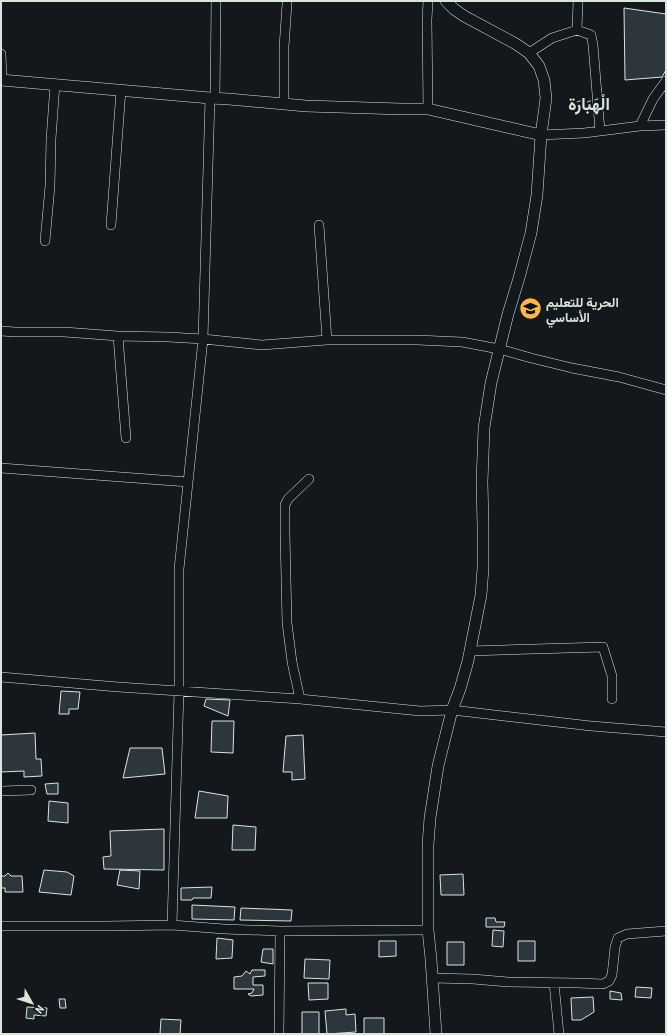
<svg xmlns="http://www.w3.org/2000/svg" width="667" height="1035" viewBox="0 0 667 1035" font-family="'Roboto Condensed',Vazirmatn,sans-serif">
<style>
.building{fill:#2c363c;stroke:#d8e6dc}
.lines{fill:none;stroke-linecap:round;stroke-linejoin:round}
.minor-casing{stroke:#d8e6dc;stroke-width:10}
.tertiary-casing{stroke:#d8e6dc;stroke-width:12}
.minor{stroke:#14181c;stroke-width:9}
.tertiary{stroke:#14181c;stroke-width:11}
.labels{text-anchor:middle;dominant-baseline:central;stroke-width:3;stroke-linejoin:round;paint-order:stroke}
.poi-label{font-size:13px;font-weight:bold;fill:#d8e6dc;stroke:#14181c;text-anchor:start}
.district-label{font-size:17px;font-weight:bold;fill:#d8e6dc;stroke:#14181c}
</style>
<rect width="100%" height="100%" fill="#14181c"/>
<path class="building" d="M624 8 666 14V70L662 77 625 80Z
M61 691 80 692 78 709H69V714H59Z
M206 699 230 700 228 716 204 706Z
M212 721H234L233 753 211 752Z
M35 733 36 759H41L42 776 24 777V771L1 772V735Z
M303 735 305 779 292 780V772H283L286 736Z
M130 748H162L165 774 123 778Z
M58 783V794H47L45 784Z
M199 791 228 796 227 818H195Z
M49 801 68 803V823L48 821Z
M233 825 256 827 255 850H232Z
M164 829V870L104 869 103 857 111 856 110 831Z
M44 870 67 872 74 876 71 895 39 892Z
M120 870 140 871 139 889 117 885Z
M8 873 11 876H22L23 892H5V888H1V876H5Z
M463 874 464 895H441L440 875Z
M212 887 211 898H193L192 900H181V888Z
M192 905 235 907 234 920 192 919Z
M241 908 292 910 291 921 240 920Z
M486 918H495L496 922H505L504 927H486Z
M493 930 504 931 503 947 492 946Z
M217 938 233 940 232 958 216 959Z
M379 941H396V956L379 957Z
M518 941H535V961H518Z
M447 942H464V965H447Z
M263 949H273V964L261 962Z
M305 959 330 960 329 979 304 978Z
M252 970H265V976L253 977V985H263V995L251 996 248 994 252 993 254 989H234V977L242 976 246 971 250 974Z
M308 983H328V999L309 1000Z
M636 987 652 988 651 998 635 997Z
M610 991 621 993 622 1000 610 999Z
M593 997 594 1012 581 1020H572L571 998Z
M59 999H65L66 1008H60Z
M27 1007 47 1008 46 1016 34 1015V1019L26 1018Z
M346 1009V1015L355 1014 356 1032 327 1034 325 1011Z
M302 1012H319V1034H302Z
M364 1018H384V1034H364Z
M161 1019 181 1020 180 1034H160Z"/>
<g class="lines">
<defs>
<path id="minor" d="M428 1 427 20 428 109
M577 30 591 35 593 45 600 131
M529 53 552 38 577 30 578 1
M1 54 2 80
M215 98 216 1
M284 104V47L287 4
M640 126 653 99 666 81
M541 135 584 133 640 126 666 125
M111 225 121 90
M319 225 327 340
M45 241 50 186 51 139 55 84
M1 331 15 332H64L118 336 168 337 203 339 262 345 327 340H417L462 342 499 349 531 358 572 368 619 377 666 390
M118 336 126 438
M1 468 188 482
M470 651 603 647 612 676V699
M1 677 118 687 300 699 420 711 452 710 591 726 666 732
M300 699 292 662 287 623 285 534V505L288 499 309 479
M1 791 31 790
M172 925 179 691V569L203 339 210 98
M1 926H106L172 925 224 929 280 931 428 930
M433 978 473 979 508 982 577 983 603 984 609 981 612 975 615 947 618 938 627 934 666 931
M554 983 559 1034
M279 1034 280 931"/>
<path id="tertiary" d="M1 80 210 98 229 99 306 106 401 109H428L541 135
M436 1034 431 959 428 930V845L430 818 438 766 452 710 460 689 468 661 481 595 483 568V525L482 482 484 428 491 383 508 314 519 278 531 233 537 195 541 135 546 98 544 80 539 66 529 53 516 44 464 16 454 9 446 1"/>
</defs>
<use href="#minor" class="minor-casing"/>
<use href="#tertiary" class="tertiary-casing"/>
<use href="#minor" class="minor"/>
<use href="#tertiary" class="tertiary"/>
</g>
<defs>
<symbol id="school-disc" viewBox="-11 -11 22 22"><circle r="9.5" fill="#ffb74d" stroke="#14181c"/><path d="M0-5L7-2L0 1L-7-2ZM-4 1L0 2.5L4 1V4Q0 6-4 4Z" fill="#111"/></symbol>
</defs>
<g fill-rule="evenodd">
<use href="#school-disc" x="518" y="296" width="25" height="25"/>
</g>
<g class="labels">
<g class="poi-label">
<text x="546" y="302">الحرية للتعليم<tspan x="546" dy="15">الأساسي</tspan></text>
</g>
<g class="district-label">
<text x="589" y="104">الْهَبَارَة</text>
</g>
</g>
<rect width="667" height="1035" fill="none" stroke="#d8e6dc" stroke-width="4"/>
<g transform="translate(32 1003) rotate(129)" stroke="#14181c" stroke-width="3" paint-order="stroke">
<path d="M0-3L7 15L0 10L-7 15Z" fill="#d8e6dc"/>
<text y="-6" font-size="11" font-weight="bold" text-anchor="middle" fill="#d8e6dc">N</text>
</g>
</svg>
